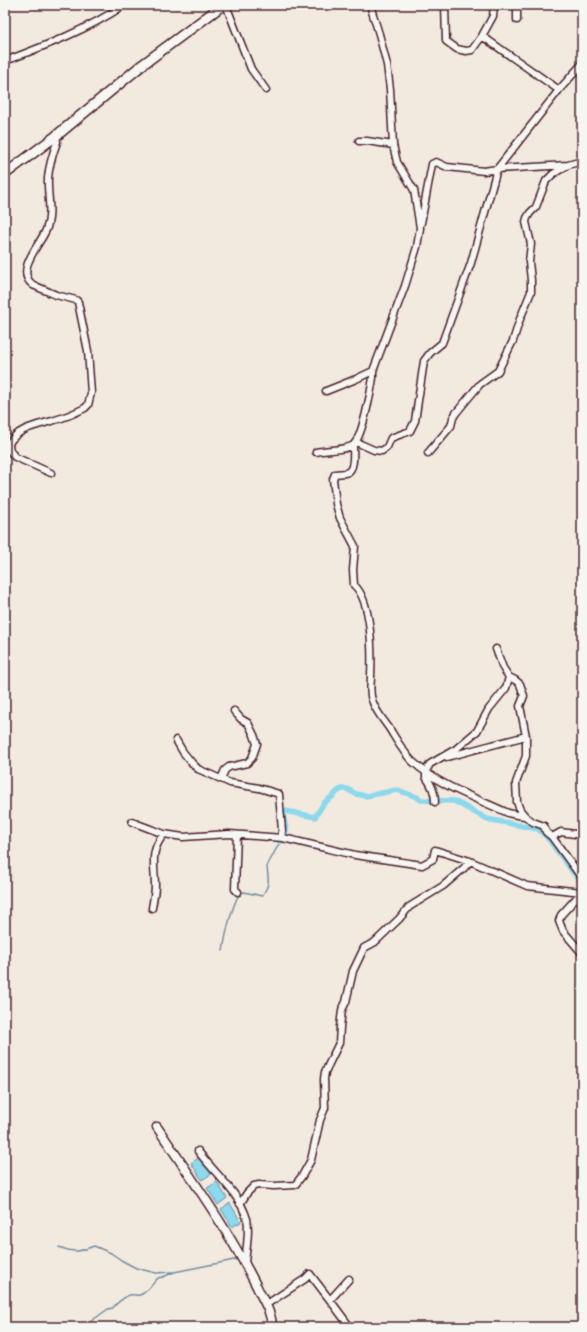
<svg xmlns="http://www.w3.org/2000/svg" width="587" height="1332" viewBox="0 0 587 1332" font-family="Delius,sans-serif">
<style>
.water{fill:#8cd8ec;stroke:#728e9f}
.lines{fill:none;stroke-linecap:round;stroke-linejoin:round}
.stream{stroke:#728e9f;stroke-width:1.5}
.canal{stroke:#8cd8ec;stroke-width:5.5}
.minor-casing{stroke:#4a1f2b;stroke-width:9}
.tertiary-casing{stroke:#4a1f2b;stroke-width:11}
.secondary-casing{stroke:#4a1f2b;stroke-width:12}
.minor{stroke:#f6f6f2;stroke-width:6}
.tertiary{stroke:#f6f6f2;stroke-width:8}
.secondary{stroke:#f6f6f2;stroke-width:9}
</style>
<rect width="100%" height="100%" fill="#f2eadf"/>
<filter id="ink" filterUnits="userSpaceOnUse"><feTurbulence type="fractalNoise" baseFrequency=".025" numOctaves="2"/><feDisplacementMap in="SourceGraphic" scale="8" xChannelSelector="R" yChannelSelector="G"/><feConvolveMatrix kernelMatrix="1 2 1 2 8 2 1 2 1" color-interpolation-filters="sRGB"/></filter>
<g filter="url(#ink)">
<path class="water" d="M200 1157 211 1174 202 1180 191 1163Z
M217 1182 227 1198 218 1205 207 1188Z
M230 1203 241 1222 232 1227 221 1209Z"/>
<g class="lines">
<path class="stream" d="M223 951C226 932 230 912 239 894L244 892 262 896C271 882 268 881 267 866L280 842
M59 1247C74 1253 79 1252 94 1246L111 1253 121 1260 136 1268 156 1273 172 1272
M90 1322 108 1309 113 1308C114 1305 127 1295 130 1295 135 1294 137 1297 142 1294 149 1290 153 1283 158 1278L163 1277 174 1272 239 1259"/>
<path class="canal" d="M280 842C291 835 284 824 283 814L285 811 315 817 324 803 333 796 338 791 342 789H347L356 794 366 796 397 790 417 797 421 800 454 801 487 819 538 829 547 837 582 884"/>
<defs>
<path id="minor" d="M226 5 251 69 266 90
M445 5 446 41 457 49 466 51 472 50 482 36 493 16 494 5
M517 20V5
M482 36 559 90
M5 61C45 46 89 29 124 5
M359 141H367L393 145
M421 223 432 164 436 162 447 167 484 171 497 169 568 165 582 161
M326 391 356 379 373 371
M356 442 374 450 382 451 387 447 391 438 410 431 415 421 424 361 430 353 442 343 471 263 497 169 559 90 582 64
M353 446C353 452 355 468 348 472 345 474 339 473 335 474L333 479 336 504 340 518 355 546 353 570 354 585C372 601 372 652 371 676 371 684 369 692 372 700 375 710 383 720 389 728 396 739 403 752 412 761 439 786 476 798 508 813L517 815 525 816
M316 452C326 450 344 450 352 446 362 440 371 391 373 378V371L405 286 417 247 420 228 414 190 397 162 393 145 390 89 387 65 379 34 370 5
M428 453 451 426 453 418 456 413 470 396 480 384 498 371 513 341 520 319 531 292V280L529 262 531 244 526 222 527 218 530 213 536 207 546 181 553 174 568 165
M51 473 15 457 10 451 9 444C16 428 40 425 55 420 66 417 75 413 85 408L88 405 91 393 88 351 78 302 76 300 56 295 33 285C14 271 40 245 46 230 53 213 47 196 48 178 49 166 53 153 57 142L56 136
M509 677 515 680 520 684 524 696 520 706 526 736V756L516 783 517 802 520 810 525 816 533 822 544 826 546 832 552 837 579 874 582 876
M176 740 183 752 192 763 198 769 230 783 259 788 279 794 282 831 281 838
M447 757 526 736
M221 779 225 770 229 767 247 763 252 758 257 744 254 735 248 723 241 719 234 711
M435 802C435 792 432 785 426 777V771L430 764 456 749 477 731 489 709 506 688 509 677 503 668 496 649
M132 822 164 834 183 837 229 834 283 838 355 855 422 865 433 859 435 850 470 861 527 886 582 892
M237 835 235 889 238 892
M552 837 561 832 582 835
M582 892 561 915 559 921 563 931 582 953
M152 908C153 901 155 893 155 886 155 865 149 852 164 834
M198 1151C214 1173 239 1192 247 1219 250 1231 246 1250 245 1263
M240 1204 247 1193 254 1186 259 1185 274 1186 295 1185 302 1176 311 1160 320 1120 325 1108 324 1079 325 1072 339 1043 340 1027 342 1010 346 1002 353 971 364 948 375 942 399 919 409 907 443 886 464 868 470 861
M330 1300 349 1279
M265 1304 270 1302 305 1279 310 1274 330 1300 350 1327"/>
<path id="tertiary" d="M157 1127C192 1179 229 1231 257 1287 263 1300 272 1313 272 1327"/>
<path id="secondary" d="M5 174 56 136 142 65 223 5"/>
</defs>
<use href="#minor" class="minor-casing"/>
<use href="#tertiary" class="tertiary-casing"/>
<use href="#secondary" class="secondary-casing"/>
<use href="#minor" class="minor"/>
<use href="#tertiary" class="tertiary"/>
<use href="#secondary" class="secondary"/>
</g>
</g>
<rect width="587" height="1332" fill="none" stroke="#f6f6f2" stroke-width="20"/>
<rect x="10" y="10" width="567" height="1312" fill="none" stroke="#4a1f2b" stroke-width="1.5" filter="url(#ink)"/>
</svg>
